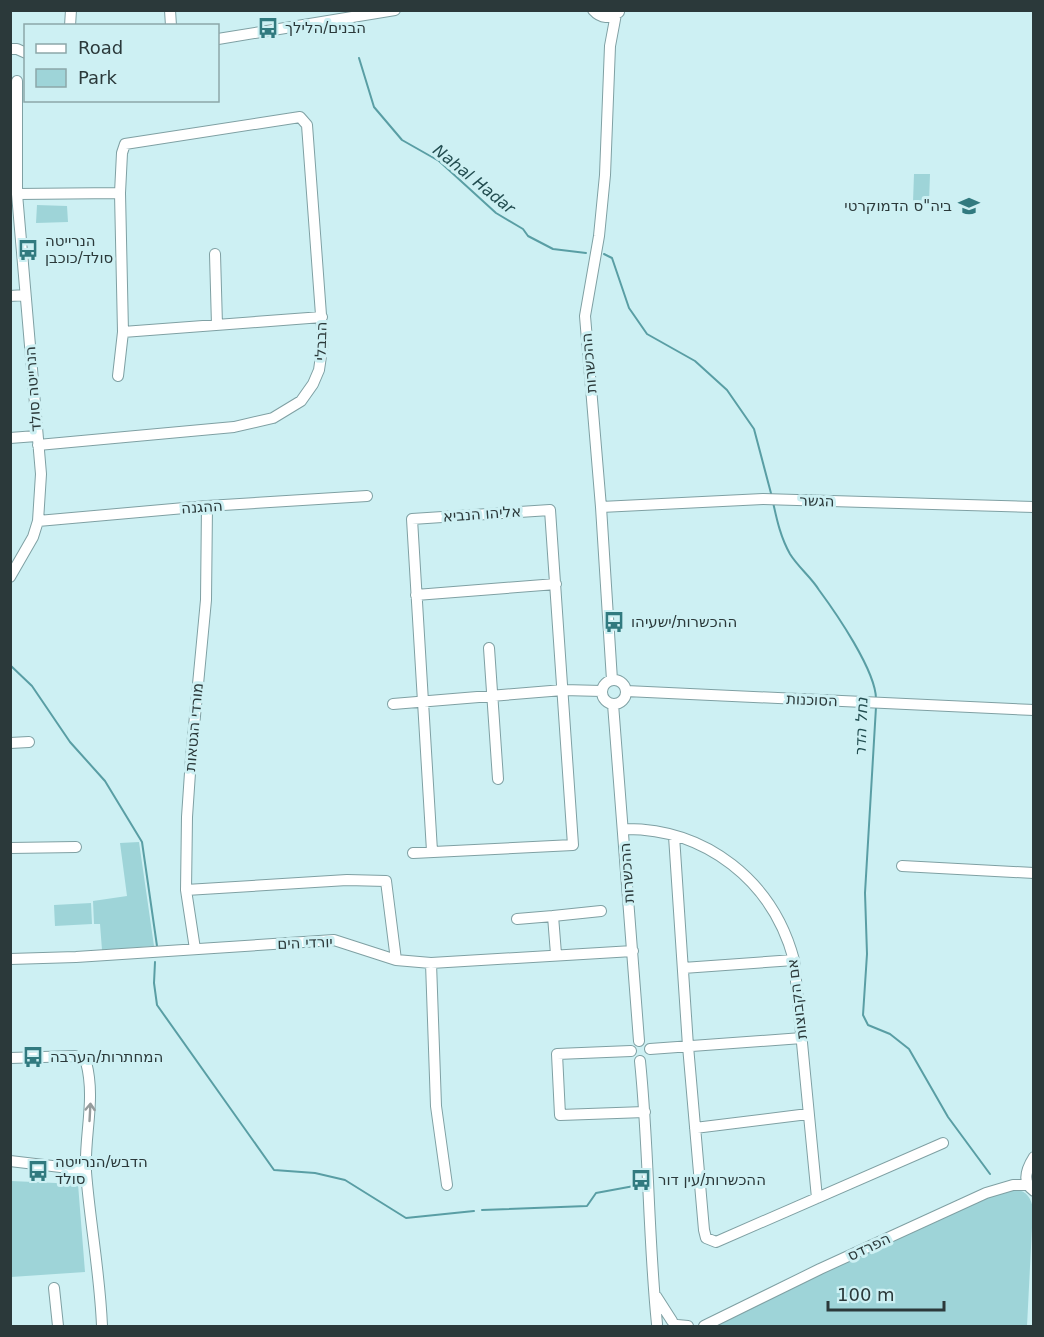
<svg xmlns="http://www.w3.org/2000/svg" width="1044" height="1337" viewBox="0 0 1044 1337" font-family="'DejaVu Sans',Heebo,sans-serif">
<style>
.green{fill:#9ed4d8}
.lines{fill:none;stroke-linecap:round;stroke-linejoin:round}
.stream{stroke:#599ea4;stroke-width:2}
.minor-casing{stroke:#7fa0a3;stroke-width:12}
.minor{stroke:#fff;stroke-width:10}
.oneway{stroke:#959c9c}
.labels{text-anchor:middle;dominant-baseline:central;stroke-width:6;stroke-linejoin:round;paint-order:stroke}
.poi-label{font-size:15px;fill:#2b393a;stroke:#cdf0f3;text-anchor:start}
.street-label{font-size:15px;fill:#2b393a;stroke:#cdf0f3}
.water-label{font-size:16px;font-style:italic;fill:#224d50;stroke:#cdf0f3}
</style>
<rect width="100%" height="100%" fill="#cdf0f3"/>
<path class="green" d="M914 174H930L929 203 913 202Z
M37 205 67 206 68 222 36 223Z
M139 842 154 946 102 950 100 924H94L93 901 127 896 120 843Z
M91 903 92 924 55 926 54 905Z
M11 1181 78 1184 85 1272 11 1277Z
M1015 1190C1027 1190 1031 1199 1033 1208L1027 1326H707L989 1196Z"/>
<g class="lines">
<path class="stream" d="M359 58 374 107 402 140 439 161 496 213 523 229 528 236 553 249 586 253
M604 254 612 258 629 308 647 334 695 361 727 390 754 429 772 497
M773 502C777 521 781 538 790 554 798 567 811 577 819 590 836 613 876 671 876 699
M10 665 32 686 70 742 105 781 142 842 157 946
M876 707 865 893 867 954 863 1015 868 1025 890 1034 909 1049 948 1117 990 1174
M155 962 154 983 157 1005 274 1170 315 1173 345 1180 406 1218 474 1211
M482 1210 587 1206 596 1193 634 1186"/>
<defs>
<path id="minor" d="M170 10 171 26
M593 10C601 19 610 19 619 12
M70 26 71 10
M218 39 395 10
M10 49H17L26 53
M17 194 120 193
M215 254 217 325
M10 296 25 295
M123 332 322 317
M10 438 36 436
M38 445 234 427 273 418 301 401 313 384 319 370 323 342 307 125 300 117 125 144 122 153 120 193 123 332 118 376
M601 507 763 499 1034 507
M38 521 207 506 367 496
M10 577 33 537 38 521 41 474 17 194V81
M416 595 556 584
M489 648 498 779
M602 692a12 12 0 1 1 24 0a12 12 0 1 1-24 0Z
M612 680 601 507 585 316 599 236 605 175 610 46 616 14
M626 691 1034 710
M393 704 563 690 602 691
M613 704 639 1041
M10 743 29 742
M624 829C706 828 773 881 794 960L817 1198
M674 836 688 1046 704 1230 706 1238 716 1242 943 1143
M10 848 76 847
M413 853 573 845 550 510 412 519 432 851
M902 866 1034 873
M186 890 347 880 386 881 396 960
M517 919 553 916
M195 949 186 890 187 817 191 758 206 600 207 506
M556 954 553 916 601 911
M10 959 76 957 334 940 396 960 431 963 633 951
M431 963 436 1106 447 1185
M683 968 794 960
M650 1049 802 1038
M631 1051 557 1054 560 1115 645 1112
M10 1058 75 1056 86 1062C96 1099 84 1135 86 1172 90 1223 100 1274 102 1326
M640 1061C649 1148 648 1236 657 1324
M695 1128 808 1114
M1034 1157C1027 1168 1021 1182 1034 1191
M10 1161 86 1170
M54 1288 58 1326
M656 1296 672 1321
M677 1325 688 1326
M704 1326 820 1269 986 1193 1013 1185H1027"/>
</defs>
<use href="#minor" class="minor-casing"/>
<use href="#minor" class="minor"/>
</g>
<defs><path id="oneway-shaft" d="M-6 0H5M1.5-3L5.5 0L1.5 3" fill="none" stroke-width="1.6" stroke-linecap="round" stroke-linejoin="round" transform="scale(1.5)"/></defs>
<use class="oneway" href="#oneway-shaft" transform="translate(90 1112) rotate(-87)"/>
<defs>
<symbol id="bus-bare" viewBox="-9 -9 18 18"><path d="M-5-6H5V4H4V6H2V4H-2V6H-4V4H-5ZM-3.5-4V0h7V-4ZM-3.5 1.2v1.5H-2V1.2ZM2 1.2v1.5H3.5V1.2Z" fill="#317a7f" stroke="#cdf0f3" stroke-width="2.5" paint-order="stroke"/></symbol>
<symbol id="school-bare" viewBox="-9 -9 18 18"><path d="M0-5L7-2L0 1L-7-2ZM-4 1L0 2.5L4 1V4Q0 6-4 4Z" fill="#317a7f" stroke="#cdf0f3" stroke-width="2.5" paint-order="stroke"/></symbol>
</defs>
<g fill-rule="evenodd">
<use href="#bus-bare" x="253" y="13" width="30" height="30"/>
<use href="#school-bare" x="954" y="191" width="30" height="30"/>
<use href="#bus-bare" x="13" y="235" width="30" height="30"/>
<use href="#bus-bare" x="599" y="607" width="30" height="30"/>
<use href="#bus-bare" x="18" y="1042" width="30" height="30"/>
<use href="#bus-bare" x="23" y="1156" width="30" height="30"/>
<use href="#bus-bare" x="626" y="1165" width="30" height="30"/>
</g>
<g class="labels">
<g class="poi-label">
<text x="285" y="28">הבנים/הלילך</text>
<text x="952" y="206" text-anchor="end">ביה"ס הדמוקרטי</text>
<text x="45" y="241">הנרייטה<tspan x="45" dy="17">סולד/כוכבן</tspan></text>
<text x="631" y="622">ההכשרות/ישעיהו</text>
<text x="50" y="1057">המחתרות/הערבה</text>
<text x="55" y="1162">הדבש/הנרייטה<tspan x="55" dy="17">סולד</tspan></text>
<text x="658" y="1180">ההכשרות/עין דור</text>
</g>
<g class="street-label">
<text transform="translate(321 341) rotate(-88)">הבבלי</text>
<text transform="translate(589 363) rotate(-95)">ההכשרות</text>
<text transform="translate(33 389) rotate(-94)">הנרייטה סולד</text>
<text transform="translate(817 501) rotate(2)">הגשר</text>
<text transform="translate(202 507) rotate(-4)">ההגנה</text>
<text transform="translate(482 514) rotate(-4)">אליהו הנביא</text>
<text transform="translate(812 700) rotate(3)">הסוכנות</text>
<text transform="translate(194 727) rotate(-85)">מורדי הגטאות</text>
<text transform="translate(627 873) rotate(-94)">ההכשרות</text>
<text transform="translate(305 943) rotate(-2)">יורדי הים</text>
<text transform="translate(797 999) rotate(-97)">אם הקבוצות</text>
<text transform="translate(869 1247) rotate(-25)">הפרדס</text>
</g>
<g class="water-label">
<text transform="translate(474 179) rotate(39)">Nahal Hadar</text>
<text transform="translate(861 727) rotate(-88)">נחל הדר</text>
</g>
</g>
<rect width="1044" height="1337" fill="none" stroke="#2b393a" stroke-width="24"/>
<rect x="24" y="24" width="195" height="78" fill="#cdf0f3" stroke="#8ca7a9" stroke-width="1.5"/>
<rect x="36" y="44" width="30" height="9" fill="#ffffff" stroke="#8ca7a9" stroke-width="1.5"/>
<text x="78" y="54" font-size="18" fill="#2b393a">Road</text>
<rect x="36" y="69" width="30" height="18" fill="#9ed4d8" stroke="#8ca7a9" stroke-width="1.5"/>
<text x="78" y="84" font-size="18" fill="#2b393a">Park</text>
<path d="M828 1301v9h116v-9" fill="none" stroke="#2b393a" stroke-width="3"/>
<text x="837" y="1301" font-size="18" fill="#2b393a" stroke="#cdf0f3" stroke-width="4.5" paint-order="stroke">100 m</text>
</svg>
